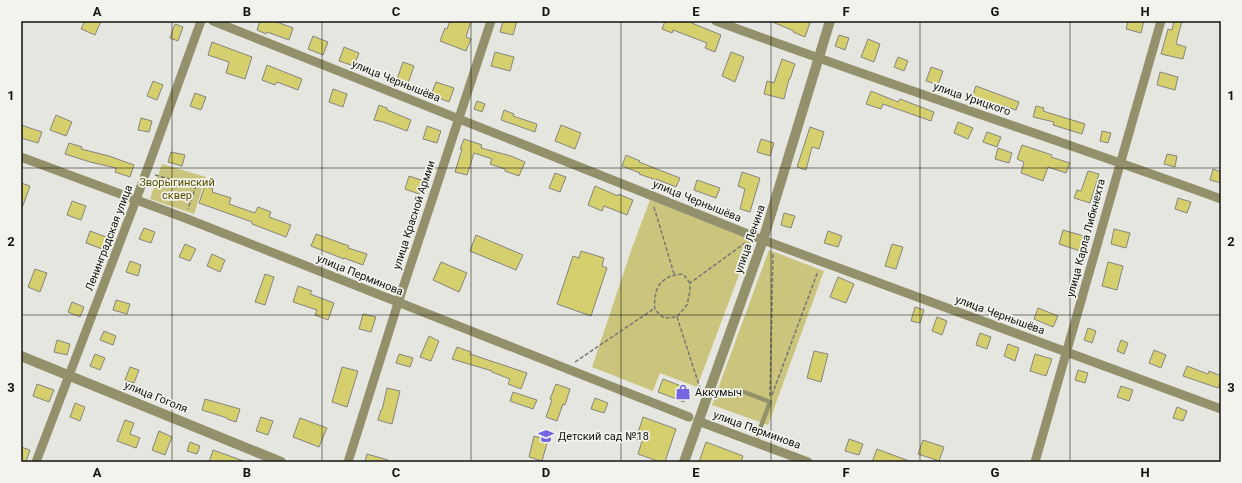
<svg xmlns="http://www.w3.org/2000/svg" width="1242" height="483" viewBox="0 0 1242 483" font-family="Roboto,sans-serif">
<style>
.green{fill:#cac47c}
.building{fill:#d6cf6e;stroke:#85857f}
.lines{fill:none;stroke-linecap:round;stroke-linejoin:round}
.path{stroke:#787874;stroke-width:1.5;stroke-dasharray:4 2;stroke-linecap:butt}
.service{stroke:#93916b;stroke-width:4.5}
.minor{stroke:#93916b;stroke-width:9}
.tertiary{stroke:#93916b;stroke-width:10}
.grid{fill:none;stroke:#121210;stroke-width:1;stroke-opacity:0.55}
.labels{text-anchor:middle;dominant-baseline:central;stroke-width:3.5;stroke-linejoin:round;paint-order:stroke}
.street-label{font-size:11px;fill:#121210;stroke:#f3f3ed}
.park-label{font-size:11px;fill:#565000;stroke:#f3f3ed}
.poi-label{font-size:11px;fill:#121210;stroke:#f3f3ed;text-anchor:start}
.neatline{fill:none;stroke:#121210;stroke-width:1.5}
.grid-label{font-size:13px;text-anchor:middle;font-weight:bold;fill:#121210}
</style>
<rect width="100%" height="100%" fill="#e6e6e0"/>
<path class="green" d="M162 164 206 177 194 214 150 199Z
M650 200 752 240 697 387 660 373 653 391 592 367 632 248Z
M769 250 824 271 768 425 712 405Z"/>
<path class="building" d="M85 21H101L95 35 81 29Z
M260 21H274L293 28 289 40 267 32 266 34 257 30Z
M450 21H471L466 37 471 39 466 51 440 41 445 28 447 29Z
M503 21H517L513 35 500 32Z
M665 21H687L721 35 715 52 705 48 707 43 673 30 672 33 662 29Z
M770 21H804L810 23 805 37 793 32 794 31Z
M1128 21H1144L1141 33 1126 29Z
M1174 21H1182L1176 44 1186 47 1183 59 1161 54 1168 29 1172 30Z
M175 24 183 27 178 41 170 38Z
M839 35 849 38 845 50 835 46Z
M313 36 328 42 323 55 308 49Z
M868 39 880 44 874 62 861 57Z
M212 42 252 57 245 79 226 73 229 62 208 55Z
M344 47 359 53 354 66 339 61Z
M495 52 514 57 510 71 491 66Z
M731 52 744 57 735 82 722 76Z
M898 57 908 61 904 71 894 67Z
M782 59 795 64 790 79H789L784 99 764 94 767 81 774 83Z
M403 62 414 66 407 86 396 82Z
M267 65 302 79 298 90 277 82 275 85 262 80Z
M931 67 943 71 938 85 926 81Z
M1160 72 1178 77 1175 90 1157 85Z
M153 81 163 85 157 100 147 96Z
M436 82 454 88 449 102 431 95Z
M976 86 1019 102 1016 110 1004 106 1003 108 972 97Z
M333 89 347 94 343 107 329 102Z
M871 91 898 102 900 99 934 112 931 121 883 104 881 109 866 104Z
M195 93 206 97 201 110 190 106Z
M477 101 485 104 482 112 474 109Z
M379 105 387 108V110L411 120 407 131 383 122 374 120Z
M1036 106 1044 108 1043 111 1085 124 1082 134 1053 125 1054 122 1033 117Z
M504 110 514 114 513 116 537 124 535 132 501 120Z
M56 115 72 122 66 136 50 130Z
M141 118 152 121 149 132 138 130Z
M958 122 973 128 968 139 954 133Z
M21 125 42 132 38 143 21 138Z
M561 125 581 133 575 149 555 141Z
M427 126 441 131 437 143 423 139Z
M810 127 824 132 819 149 812 147 806 170 797 167Z
M1102 131 1111 133 1108 143 1100 141Z
M987 132 1001 137 997 147 983 142Z
M464 139 482 145 481 148 511 156 525 162 519 176 505 171V169L490 164 492 159 474 153 467 175 455 172 462 149H460Z
M761 139 774 143 770 156 757 152Z
M69 143 82 147 81 149 109 156 134 165 130 177 115 172 116 168 90 162 65 154Z
M1022 145 1052 155 1051 157 1070 163 1066 173 1048 167 1043 181 1021 173 1024 162 1017 159Z
M998 148 1012 153 1009 163 995 159Z
M171 152 185 155 182 166 168 162Z
M1167 154 1177 156 1175 167 1164 164Z
M626 155 640 161 639 162 680 178 676 187 656 179V180L639 174 640 173 622 166Z
M1213 169 1221 172V183L1210 180Z
M1088 171 1099 174 1090 203 1074 198 1077 190 1081 191Z
M742 172 760 178 750 212 740 209 745 189 738 186Z
M555 173 566 177 560 192 549 188Z
M409 176 424 181 419 194 405 189Z
M697 180 720 188 716 198 694 190Z
M21 183 30 186 22 208H21Z
M205 186 213 189 212 192 231 198 229 204 255 213 258 207 271 212 269 217 291 225 286 237 252 224V222L199 203Z
M595 186 618 196V194L633 200 627 215 604 206 602 211 588 205Z
M1178 198 1191 202 1187 213 1175 209Z
M72 201 86 206 81 220 67 215Z
M784 213 795 216 791 228 781 225Z
M144 228 155 232 151 243 139 239Z
M1114 229 1130 233 1126 248 1111 244Z
M1063 230 1084 236 1080 251 1059 244Z
M90 231 109 238 105 250 86 243Z
M828 231 842 236 838 247 824 243Z
M316 234 349 246 348 248 367 254 363 265 344 258V259L311 246Z
M476 235 523 255 516 270 470 251Z
M185 244 196 249 190 261 179 257Z
M892 244 903 247 896 269 885 266Z
M581 251 604 258 602 266 607 268 591 316 557 304 573 256 579 258Z
M212 254 225 260 220 272 207 266Z
M130 261 141 265 138 276 126 272Z
M441 262 467 273 459 292 433 280Z
M1108 262 1123 266 1117 290 1102 286Z
M35 269 47 273 40 292 28 287Z
M265 274 274 277 265 305 255 302Z
M838 277 854 284 846 303 830 297Z
M298 286 312 291 310 294 334 303 328 320 315 315 317 310 293 302Z
M116 300 130 304 127 314 113 310Z
M72 302 84 307 80 317 68 312Z
M915 307 924 310 920 323 911 321Z
M1038 308 1058 316 1053 327 1034 319Z
M363 314 376 317 371 332 359 329Z
M937 317 947 321 942 335 932 331Z
M1088 328 1096 331 1092 343 1084 340Z
M104 331 116 336 113 345 100 340Z
M980 333 991 337 987 349 976 345Z
M429 336 439 341 431 361 420 357Z
M57 340 70 344 67 355 54 352Z
M1121 340 1128 343 1124 354 1117 351Z
M1008 344 1019 348 1015 361 1004 356Z
M457 347 471 352 470 354 527 373 521 389 508 384 510 379 492 372V371L452 359Z
M1154 350 1166 355 1161 368 1149 363Z
M814 351 828 354 821 382 807 378Z
M95 354 105 358 100 370 90 366Z
M399 354 413 358 410 367 396 363Z
M1035 354 1052 359 1046 376 1030 371Z
M1187 366 1208 374 1209 371 1221 376V380L1218 388 1183 376Z
M130 367 139 370 134 383 125 380Z
M342 367 358 371 347 407 332 402Z
M1078 370 1088 373 1085 383 1075 380Z
M663 379 689 389 684 402 658 392Z
M37 384 54 390 49 402 33 396Z
M556 384 570 389 565 405 563 404 557 421 546 417 552 400 550 399Z
M1121 386 1133 390 1129 401 1117 397Z
M387 388 400 391 392 424 378 420 381 410H382Z
M513 392 537 400 533 409 510 401Z
M595 398 608 403 604 413 591 409Z
M205 399 240 409 236 422 227 419V418L202 410Z
M75 403 85 407 80 421 70 417Z
M1177 407 1187 411 1183 421 1173 418Z
M261 417 273 421 268 435 256 431Z
M643 417 676 429 665 462H660L638 454 642 441 636 439Z
M300 418 327 428 319 447 293 437Z
M125 420 134 423 130 434 140 438 136 448 117 441Z
M159 431 172 437 165 455 152 450Z
M534 436 548 440 542 461 529 457Z
M849 439 863 444 859 455 845 451Z
M923 440 944 447 939 461 918 454Z
M190 442 200 446 197 454 187 451Z
M706 442 743 456 741 462H699Z
M21 447 30 450 26 462H21Z
M877 449 909 461V462H872Z
M213 450 244 461V462H209Z
M367 454 388 460V462H365Z"/>
<g class="lines">
<path class="path" d="M155 175 196 186 188 209
M654 207 674 274
M690 283 683 274C660 275 653 289 655 310L664 318 677 317 687 305 690 291V283L745 243
M677 317 700 388
M575 362 655 308
M772 395 818 271
M770 396 773 253"/>
<path class="service" d="M744 392 770 402 755 442"/>
<path class="minor" d="M213 21 763 240 1221 409
M716 21C884 83 1053 138 1221 199
M21 157 185 218 689 417
M698 421 808 462
M36 462 136 200 201 21
M348 462 398 303 491 21
M1035 462C1078 315 1118 168 1161 21"/>
<path class="tertiary" d="M21 356 281 462
M684 462 763 240 830 21"/>
</g>
<path class="grid" d="M172 21V462M322 21V462M471 21V462M621 21V462M771 21V462M920 21V462M1070 21V462M21 168H1221M21 315H1221"/>
<defs>
<symbol id="shop-bare" viewBox="-9 -9 18 18"><path d="M-5-2.5h2.3a2.7 3.5 0 0 1 5.4 0H5L5.5 6h-11ZM-1.5-2.5h3a1.5 2.3 0 0 0-3 0Z" fill="#7566e1" stroke="#f3f3ed" stroke-width="2.5" paint-order="stroke"/></symbol>
<symbol id="school-bare" viewBox="-9 -9 18 18"><path d="M0-5L7-2L0 1L-7-2ZM-4 1L0 2.5L4 1V4Q0 6-4 4Z" fill="#7566e1" stroke="#f3f3ed" stroke-width="2.5" paint-order="stroke"/></symbol>
</defs>
<g fill-rule="evenodd">
<use href="#shop-bare" x="672" y="381" width="22" height="22"/>
<use href="#school-bare" x="535" y="425" width="22" height="22"/>
</g>
<g class="labels">
<g class="street-label">
<text transform="translate(396 81) rotate(22)">улица Чернышёва</text>
<text transform="translate(972 99) rotate(19)">улица Урицкого</text>
<text transform="translate(697 201) rotate(22)">улица Чернышёва</text>
<text transform="translate(414 215) rotate(-72)">улица Красной Армии</text>
<text transform="translate(109 238) rotate(-69)">Ленинградская улица</text>
<text transform="translate(1086 238) rotate(-75)">улица Карла Либкнехта</text>
<text transform="translate(750 239) rotate(-71)">улица Ленина</text>
<text transform="translate(360 275) rotate(22)">улица Перминова</text>
<text transform="translate(1000 315) rotate(20)">улица Чернышёва</text>
<text transform="translate(156 397) rotate(22)">улица Гоголя</text>
<text transform="translate(757 430) rotate(20)">улица Перминова</text>
</g>
<g class="park-label">
<text x="177" y="182">Зворыгинский<tspan x="177" dy="13">сквер</tspan></text>
</g>
<g class="poi-label">
<text x="695" y="392">Аккумыч</text>
<text x="558" y="436">Детский сад №18</text>
</g>
</g>
<rect width="1242" height="483" fill="none" stroke="#f3f3ed" stroke-width="44"/>
<rect x="22" y="22" width="1198" height="439" class="neatline"/>
<g class="grid-label">
<text x="97" y="16">A</text>
<text x="247" y="16">B</text>
<text x="396" y="16">C</text>
<text x="546" y="16">D</text>
<text x="696" y="16">E</text>
<text x="846" y="16">F</text>
<text x="995" y="16">G</text>
<text x="1145" y="16">H</text>
<text x="11" y="100">1</text>
<text x="1231" y="100">1</text>
<text x="11" y="246">2</text>
<text x="1231" y="246">2</text>
<text x="11" y="392">3</text>
<text x="1231" y="392">3</text>
<text x="97" y="477">A</text>
<text x="247" y="477">B</text>
<text x="396" y="477">C</text>
<text x="546" y="477">D</text>
<text x="696" y="477">E</text>
<text x="846" y="477">F</text>
<text x="995" y="477">G</text>
<text x="1145" y="477">H</text>
</g>
</svg>
